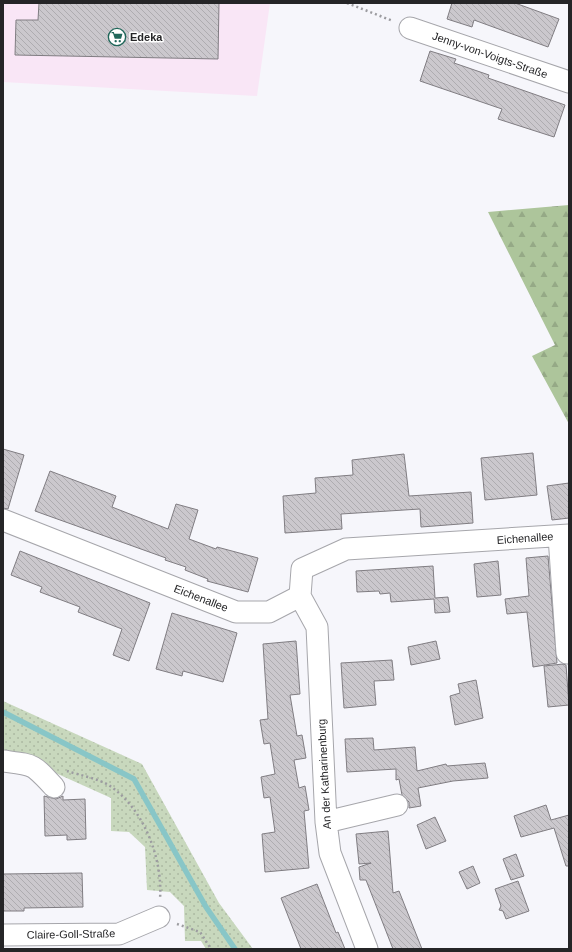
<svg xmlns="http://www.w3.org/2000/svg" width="572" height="952" viewBox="0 0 572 952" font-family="Helvetica,sans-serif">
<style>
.commercial{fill:#f9e6f6}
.grass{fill:url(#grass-dots)}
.forest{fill:url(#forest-firs)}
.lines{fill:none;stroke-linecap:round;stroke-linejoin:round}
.stream{stroke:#88c6c7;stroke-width:5.5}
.building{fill:url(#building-back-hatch);stroke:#807d82}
.minor-casing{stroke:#a6a6ab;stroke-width:23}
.path{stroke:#9c9ca0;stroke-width:2.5;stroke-dasharray:2 3;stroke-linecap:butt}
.minor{stroke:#fff;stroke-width:21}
.labels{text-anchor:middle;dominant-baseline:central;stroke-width:3;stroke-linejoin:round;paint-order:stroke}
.poi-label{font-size:11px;font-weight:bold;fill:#252527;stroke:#fff;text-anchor:start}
.street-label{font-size:11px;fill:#252527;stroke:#fff}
</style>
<defs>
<pattern id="grass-dots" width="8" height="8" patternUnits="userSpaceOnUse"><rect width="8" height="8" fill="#c8d8bd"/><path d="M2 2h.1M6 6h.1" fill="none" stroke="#acb9a2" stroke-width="1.8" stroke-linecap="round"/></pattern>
<pattern id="forest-firs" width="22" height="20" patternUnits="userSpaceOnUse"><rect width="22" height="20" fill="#adc59b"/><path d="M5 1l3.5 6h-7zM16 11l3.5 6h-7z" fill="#95a986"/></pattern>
<pattern id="building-back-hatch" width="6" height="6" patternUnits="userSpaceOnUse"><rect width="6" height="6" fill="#cbc8cd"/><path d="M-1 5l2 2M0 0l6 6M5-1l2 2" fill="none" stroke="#aeacb0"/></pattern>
</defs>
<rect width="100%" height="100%" fill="#f6f6fb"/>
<path class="commercial" d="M3 3H270L257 96 3 82Z"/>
<path class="grass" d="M3 701 142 764 219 903 253 949H206L201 941H185L184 906 170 892 147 890 145 847 129 832 111 831V798L29 761 3 756Z"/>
<path class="forest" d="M569 205V424L532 356 555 345 488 212Z"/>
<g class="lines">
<path class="stream" d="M3 712 134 779 206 907 235 949"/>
</g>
<path class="building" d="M39 3H219L218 59 15 55 16 20H38Z
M452 3H515L559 19 548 47 474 20 472 27 447 19Z
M430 51 456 59 454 63 489 75 488 78 565 105 554 137 498 119 502 109 420 81Z
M3 449 24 455 8 509 3 508Z
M533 453 537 495 485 500 481 458Z
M404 454 409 496 471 492 473 523 421 527 420 509 341 514 342 529 285 533 283 496 316 493 315 478 353 475 352 460Z
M50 471 116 496 112 507 168 529 176 504 198 510 189 539 216 549 217 547 258 558 248 592 207 581 208 579 185 570 186 567 165 560 166 558 35 511Z
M569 483V518L552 520 547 486Z
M20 551 150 603 129 661 113 655 122 629 78 612 80 607 40 592 42 587 11 575Z
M548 556 557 663 533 667 527 612 507 614 505 599 529 596 526 558Z
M498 561 501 595 477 597 474 564Z
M433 566 435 598 448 597 450 612 435 613 434 599 391 602 390 593 380 594 379 591 357 592 356 571Z
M172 613 237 633 223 682 183 671 182 676 156 669Z
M296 641 300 694 290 695 297 736 302 735 306 758 294 760 299 788 305 786 309 810 304 811 309 868 265 872 262 834 275 832 270 797 264 798 261 777 275 774 270 743 264 744 260 720 268 719 263 644Z
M436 641 440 659 411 665 408 647Z
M392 660 394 680 374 681 376 705 344 708 341 663Z
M563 664 566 665 569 705 548 707 544 666Z
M476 680 483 718 455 725 450 696 460 693 458 684Z
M373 738 374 750 415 747 417 771 446 764 447 766 485 763 488 778 453 781 418 788 421 806 409 808V802L402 795 399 779 396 780V769L347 772 345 739Z
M44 796 56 799 63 796V800L85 799 86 839 67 840V835L45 836Z
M546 805 551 820 569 815V866H566L554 828 521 837 514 816Z
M435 817 446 841 426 849 417 825Z
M388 831 393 893 399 891 422 949H393L366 880H360L359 867 371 863 359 864 356 834Z
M516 854 524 876 511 880 503 859Z
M473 866 480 883 467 889 459 872Z
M82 873 83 907 24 908V911H3V874Z
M518 881 529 911 506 919 503 911 499 910 501 906 495 889Z
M317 884 336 933 338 932 345 949H301L281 898Z"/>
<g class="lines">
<defs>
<path id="minor" d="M410 28 569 82
M3 520 236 612H269L300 596 302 569 346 549 569 535
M559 536 567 653
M300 596 317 627 326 822 330 853 367 949
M3 761C34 765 32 763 54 787
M326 822 397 805
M3 935 119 934 159 917"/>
</defs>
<use href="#minor" class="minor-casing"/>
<path class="path" d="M347 3 393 21
M67 771C79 775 100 779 110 786 144 809 163 859 160 899
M177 924 200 932 211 949"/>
<use href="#minor" class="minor"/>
</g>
<defs>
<symbol id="supermarket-ring" viewBox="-11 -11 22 22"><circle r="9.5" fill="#fff" stroke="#20675a" stroke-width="1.5"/><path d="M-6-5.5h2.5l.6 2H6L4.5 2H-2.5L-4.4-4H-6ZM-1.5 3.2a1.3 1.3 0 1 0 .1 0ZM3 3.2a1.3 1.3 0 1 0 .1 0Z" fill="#20675a"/></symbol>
</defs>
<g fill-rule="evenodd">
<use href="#supermarket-ring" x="107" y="27" width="20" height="20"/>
</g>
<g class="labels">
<g class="poi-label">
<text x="130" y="37">Edeka</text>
</g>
<g class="street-label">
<text transform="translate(490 55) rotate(19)">Jenny-von-Voigts-Straße</text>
<text transform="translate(525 538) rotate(-4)">Eichenallee</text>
<text transform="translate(201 598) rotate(21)">Eichenallee</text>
<text transform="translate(324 774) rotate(-93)">An der Katharinenburg</text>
<text transform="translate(71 934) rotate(-1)">Claire-Goll-Straße</text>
</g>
</g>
<rect width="572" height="952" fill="none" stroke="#252527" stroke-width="8"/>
</svg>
